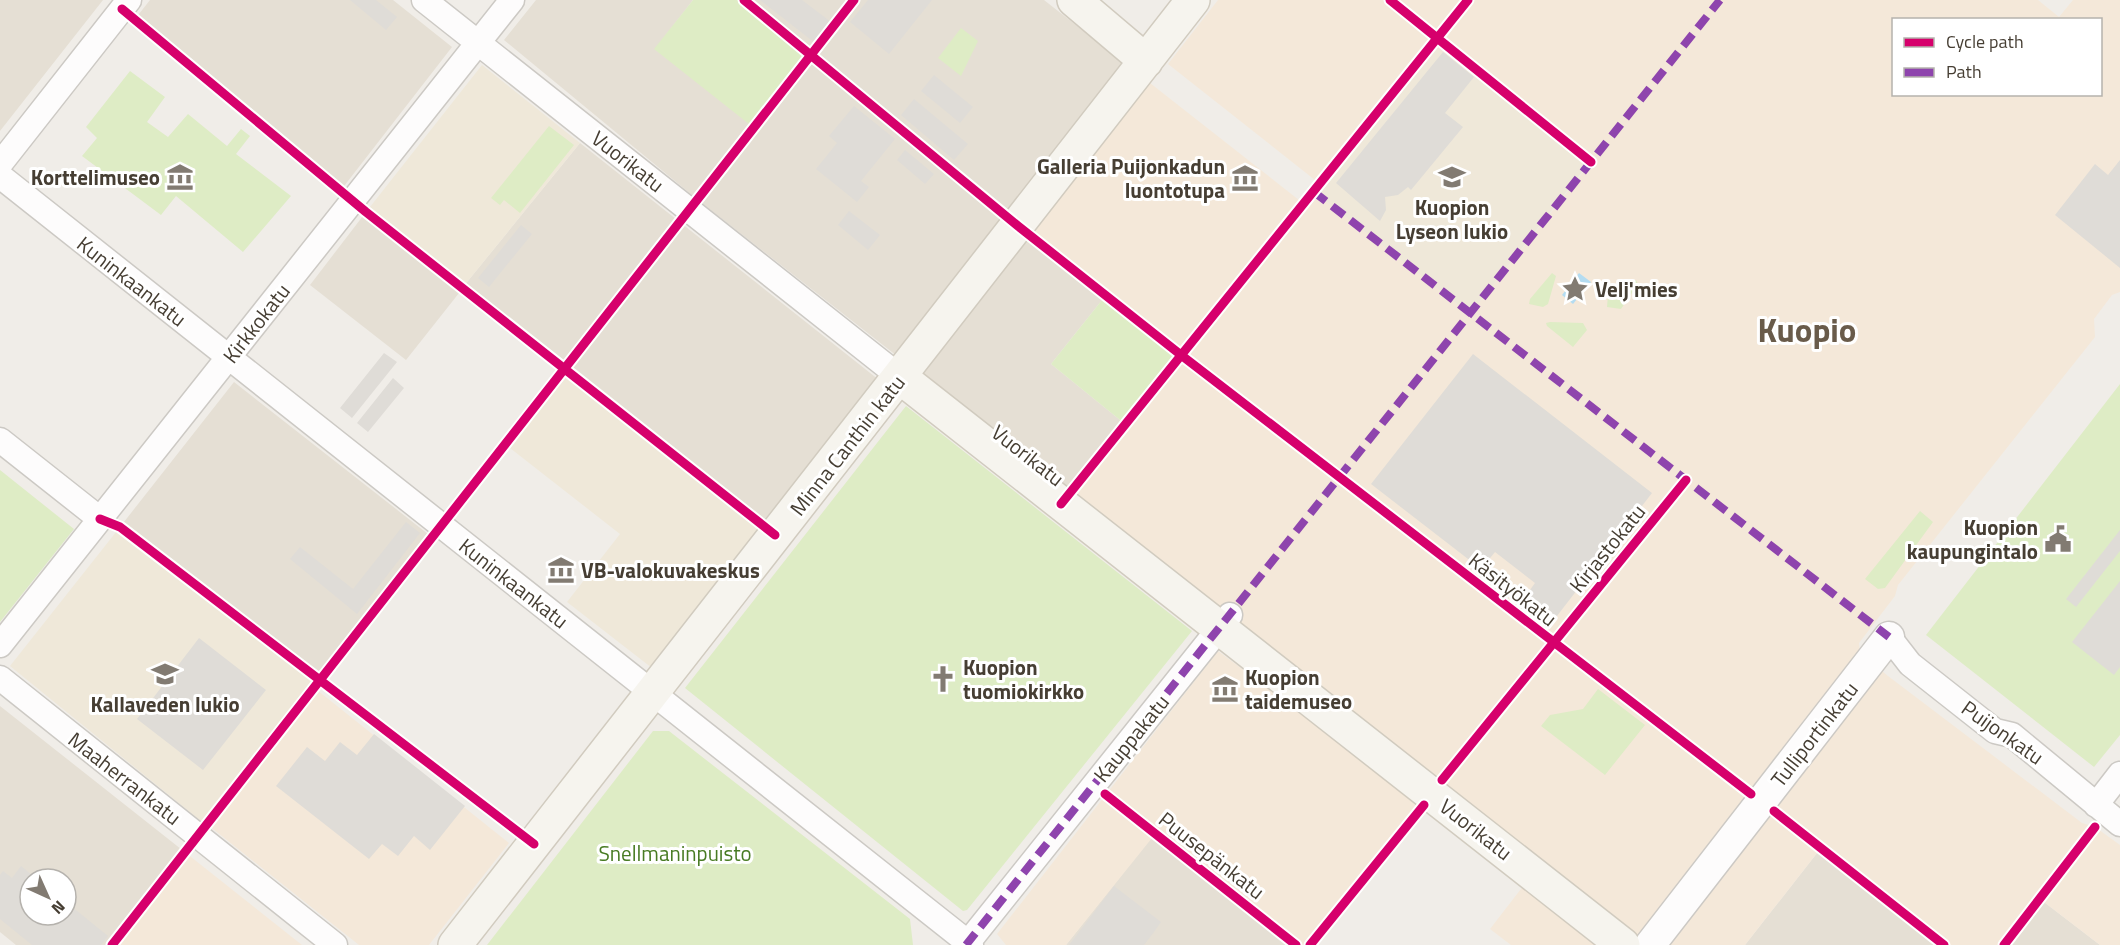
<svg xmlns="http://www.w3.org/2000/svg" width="2120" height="945" viewBox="0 0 2120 945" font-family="'Titillium Web',sans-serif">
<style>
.residential{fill:#e5dfd4;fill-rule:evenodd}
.commercial{fill:#f4e8d9;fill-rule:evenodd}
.education{fill:#efe8d9}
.green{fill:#deecc5}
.parking{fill:#dfdcd7}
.water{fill:#b4dcf1}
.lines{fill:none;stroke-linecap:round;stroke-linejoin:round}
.minor-casing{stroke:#ccc9c4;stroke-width:27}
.tertiary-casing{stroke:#ccc9c4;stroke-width:33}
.secondary-casing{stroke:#d1cbbf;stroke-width:36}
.minor{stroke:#fdfcfc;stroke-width:24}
.tertiary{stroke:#fdfcfc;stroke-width:30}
.secondary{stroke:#f6f4ee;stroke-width:33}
.quiet{stroke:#8e44ad;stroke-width:8;stroke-dasharray:15 8;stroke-linecap:butt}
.cycleway-casing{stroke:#fff;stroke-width:13}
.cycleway{stroke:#d6006c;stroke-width:9}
.labels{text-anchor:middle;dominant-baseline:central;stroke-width:6;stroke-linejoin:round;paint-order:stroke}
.street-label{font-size:21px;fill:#463e33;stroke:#fff}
.poi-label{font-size:21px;font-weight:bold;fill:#463e33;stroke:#fff;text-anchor:start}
.park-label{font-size:21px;fill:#487b23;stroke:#fff}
.town-label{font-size:33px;font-weight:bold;fill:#695b4a;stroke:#fff}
</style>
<rect width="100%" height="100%" fill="#f0ede8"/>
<path class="residential" d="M0 0H103L0 131Z
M150 0H393L452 47 341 190 135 19Z
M536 0H693L655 49 811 55 744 0H1044L1128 66 897 356 698 200 504 40Z
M580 143 879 380 764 526 463 288 406 360 310 285 366 212 463 287Z
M1030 235 1106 295 1051 364 1125 424 1070 493 920 374Z
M234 382 433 538 320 682 120 527Z
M0 706 186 853 112 945H16L0 932ZM30 879H66V915H30Z
M1155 833 1296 945H1066Z
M1821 848 1944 945H1745Z
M2040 899 2100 945H2004Z"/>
<path class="commercial" d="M1218 0H2038L2059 17 2073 0H2120V292L2112 295 2094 319 2095 337 1898 585 1895 596 1859 643 1860 653 1888 676 2082 823 2095 827 2120 845V945H2100L2040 899 2004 945H1944L1821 848 1745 945H1655L1639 936 1070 493 1182 354 1030 235 1150 83 1304 204 1314 192 1470 314 1591 162 1438 38 1320 184 1168 64ZM1894 20H2100V94H1894Z
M1218 651 1424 805 1310 945H1296L1156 833 1066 945H1006L997 934Z
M317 690 509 843 429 945H359L208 825Z
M186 853 302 945H112Z
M1524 885 1599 945H1511L1490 929Z"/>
<path class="education" d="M1437 38 1590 162 1470 314 1314 192Z
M482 65 580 143 463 287 366 212Z
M566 369 764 526 652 668 567 602 620 534 506 445Z
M120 527 320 682 207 826 10 666Z"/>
<path class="green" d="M693 0H744L811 55 754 128 654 49Z
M961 28 978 41 961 76 938 58Z
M130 71 165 97 147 122 168 137 188 114 227 146 241 129 250 136 236 154 291 196 243 252 176 196 161 215 82 156 97 138 86 127Z
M549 126 574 145 520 213 504 200 500 205 491 198Z
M1552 273 1556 276 1548 304 1543 307 1529 304 1530 299Z
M1636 280 1638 284 1621 309 1607 307 1608 295Z
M1106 295 1181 355 1125 424 1051 364Z
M1550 322 1583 323 1587 330 1573 347 1547 326 1546 323Z
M2120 384V735L2094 767 1926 635Z
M906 406 1192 631 967 910 963 911 685 688Z
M0 470 74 529 0 622Z
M1920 511 1933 522 1885 588 1878 589 1865 579Z
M1598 689 1645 725 1605 775 1541 726 1550 715 1583 709Z
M653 731H669L910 919 913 945H487Z"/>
<path class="parking" d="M350 0H376L397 17 386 30Z
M760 0H802L831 22 815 43Z
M868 0H932L889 54 850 22Z
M1443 52 1474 77 1445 113 1463 127 1411 190 1408 187 1398 195 1385 197 1386 210 1380 221 1336 183Z
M934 75 973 107 960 123 921 91Z
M914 99 968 144 954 160 901 115Z
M854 106 895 139 861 181 869 187 857 202 816 169 837 143 829 136Z
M905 150 934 174 925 184 897 160Z
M2120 160V268L2055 215 2095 164 2108 175Z
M849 211 880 235 868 250 838 225Z
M521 225 532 234 489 287 478 278Z
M384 353 397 362 352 418 340 408Z
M1473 354 1652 493 1550 625 1521 602 1535 583 1495 552 1481 569 1371 484Z
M393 378 404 388 368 432 357 423Z
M406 522 420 533 357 614 290 559 300 547 353 589Z
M2120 530V551L2076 607 2066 599Z
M2120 581V667L2114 675 2072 642Z
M199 638 266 690 203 770 137 719Z
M374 734 465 806 430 850 414 836 398 856 382 844 369 859 276 786 307 747 325 761 340 742 357 755Z
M21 866 37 879H30V915H66V902L108 936 101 945H32L0 919V875L3 871 12 878Z
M1114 886 1161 922 1154 932 1144 945H1069Z"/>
<path class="water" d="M1579 273 1591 282 1573 304 1562 295Z"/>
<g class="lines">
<defs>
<path id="minor" d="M424 0 900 377
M0 164 129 0
M0 176 971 945
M0 440 100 519
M1889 637 1910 664 1995 731 2012 735 2120 824
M0 645 512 0
M0 678 335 945
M2096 805 2120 774
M966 945 1230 615"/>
<path id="tertiary" d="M1650 945 1889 637"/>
<path id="secondary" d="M1074 0 1146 61
M900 377 1623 945
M455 945 1193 0"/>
</defs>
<use href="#minor" class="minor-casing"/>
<use href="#tertiary" class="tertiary-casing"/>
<use href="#secondary" class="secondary-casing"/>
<use href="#minor" class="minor"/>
<use href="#tertiary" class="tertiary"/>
<use href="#secondary" class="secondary"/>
<path class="quiet" d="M1314 192 1889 637
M966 945 1720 0"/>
<defs>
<path id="cycleway" d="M744 0 1018 226 1181 355 1751 794
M1390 0 1591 162
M122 9 366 212 775 535
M1061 504 1468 0
M100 519 120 527 534 844
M1442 780 1686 480
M1105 794 1296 945
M1774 811 1944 945
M112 945 854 0
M1310 945 1424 805
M2004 945 2095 827"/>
</defs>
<use href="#cycleway" class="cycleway-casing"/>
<use href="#cycleway" class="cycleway"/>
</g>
<defs>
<symbol id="museum-bare" viewBox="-9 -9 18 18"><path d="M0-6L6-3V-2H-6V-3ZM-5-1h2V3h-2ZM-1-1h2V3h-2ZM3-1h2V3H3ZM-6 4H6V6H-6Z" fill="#827b72" stroke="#fff" stroke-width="2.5" paint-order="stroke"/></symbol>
<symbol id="school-bare" viewBox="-9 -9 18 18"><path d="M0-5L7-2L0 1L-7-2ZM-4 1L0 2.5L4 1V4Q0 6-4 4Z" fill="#827b72" stroke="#fff" stroke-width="2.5" paint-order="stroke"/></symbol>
<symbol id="sight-bare" viewBox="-9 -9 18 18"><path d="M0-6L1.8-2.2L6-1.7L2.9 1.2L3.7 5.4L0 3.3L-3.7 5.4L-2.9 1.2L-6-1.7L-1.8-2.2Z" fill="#827b72" stroke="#fff" stroke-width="2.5" paint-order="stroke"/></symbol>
<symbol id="civic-bare" viewBox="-9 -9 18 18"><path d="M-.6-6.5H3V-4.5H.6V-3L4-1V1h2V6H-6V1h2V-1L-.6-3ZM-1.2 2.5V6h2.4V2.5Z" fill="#827b72" stroke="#fff" stroke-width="2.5" paint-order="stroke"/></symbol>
<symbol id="church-bare" viewBox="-9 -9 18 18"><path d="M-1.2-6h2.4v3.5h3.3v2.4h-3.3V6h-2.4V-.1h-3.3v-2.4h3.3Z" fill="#827b72" stroke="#fff" stroke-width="2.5" paint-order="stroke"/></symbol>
</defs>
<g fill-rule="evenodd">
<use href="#museum-bare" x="161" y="158" width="38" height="38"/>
<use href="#school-bare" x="1433" y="158" width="38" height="38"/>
<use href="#museum-bare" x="1226" y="159" width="38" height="38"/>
<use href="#sight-bare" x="1556" y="270" width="38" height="38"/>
<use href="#civic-bare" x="2039" y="520" width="38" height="38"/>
<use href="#museum-bare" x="542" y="551" width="38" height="38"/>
<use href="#school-bare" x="146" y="655" width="38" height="38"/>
<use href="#church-bare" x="924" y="660" width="38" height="38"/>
<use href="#museum-bare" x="1206" y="670" width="38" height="38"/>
</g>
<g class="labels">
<g class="street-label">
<text transform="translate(628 161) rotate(38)">Vuorikatu</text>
<text transform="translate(132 281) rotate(38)">Kuninkaankatu</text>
<text transform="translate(256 323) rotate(-52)">Kirkkokatu</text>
<text transform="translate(847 445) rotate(-52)">Minna Canthin katu</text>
<text transform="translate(1028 455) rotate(38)">Vuorikatu</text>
<text transform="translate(1607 548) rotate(-51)">Kirjastokatu</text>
<text transform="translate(514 583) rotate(38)">Kuninkaankatu</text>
<text transform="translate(1513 589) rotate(38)">Käsityökatu</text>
<text transform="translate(2003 732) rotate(35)">Puijonkatu</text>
<text transform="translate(1814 734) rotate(-52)">Tulliportinkatu</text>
<text transform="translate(1131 738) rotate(-51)">Kauppakatu</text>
<text transform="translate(125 778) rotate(38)">Maaherrankatu</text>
<text transform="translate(1476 829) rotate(38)">Vuorikatu</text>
<text transform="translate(1212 855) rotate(38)">Puusepänkatu</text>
</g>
<g class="poi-label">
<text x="1225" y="166" text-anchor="end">Galleria Puijonkadun<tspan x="1225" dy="24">luontotupa</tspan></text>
<text x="160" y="177" text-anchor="end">Korttelimuseo</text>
<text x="1452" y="207" text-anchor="middle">Kuopion<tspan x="1452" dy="24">Lyseon lukio</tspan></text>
<text x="1595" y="289">Velj'mies</text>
<text x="2038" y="527" text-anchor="end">Kuopion<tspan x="2038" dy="24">kaupungintalo</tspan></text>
<text x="581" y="570">VB-valokuvakeskus</text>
<text x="963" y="667">Kuopion<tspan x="963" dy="24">tuomiokirkko</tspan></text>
<text x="1245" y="677">Kuopion<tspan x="1245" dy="24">taidemuseo</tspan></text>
<text x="165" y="704" text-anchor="middle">Kallaveden lukio</text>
</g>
<g class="park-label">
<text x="675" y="853">Snellmaninpuisto</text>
</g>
<g class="town-label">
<text x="1807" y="330">Kuopio</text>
</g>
</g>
<rect x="1892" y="18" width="210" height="78" fill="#ffffff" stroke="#b5b2ad" stroke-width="1.5"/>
<rect x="1904" y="38" width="30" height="9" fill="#d6006c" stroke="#b5b2ad" stroke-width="1.5"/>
<text x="1946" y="48" font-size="18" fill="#463e33">Cycle path</text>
<rect x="1904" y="68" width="30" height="9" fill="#8e44ad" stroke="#b5b2ad" stroke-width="1.5"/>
<text x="1946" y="78" font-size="18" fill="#463e33">Path</text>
<g transform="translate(48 897) rotate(135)"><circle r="28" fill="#ffffff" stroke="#b5b2ad" stroke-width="1.5"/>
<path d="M0-4.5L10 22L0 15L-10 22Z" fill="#827b72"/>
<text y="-9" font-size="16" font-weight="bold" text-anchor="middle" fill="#463e33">N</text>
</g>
</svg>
